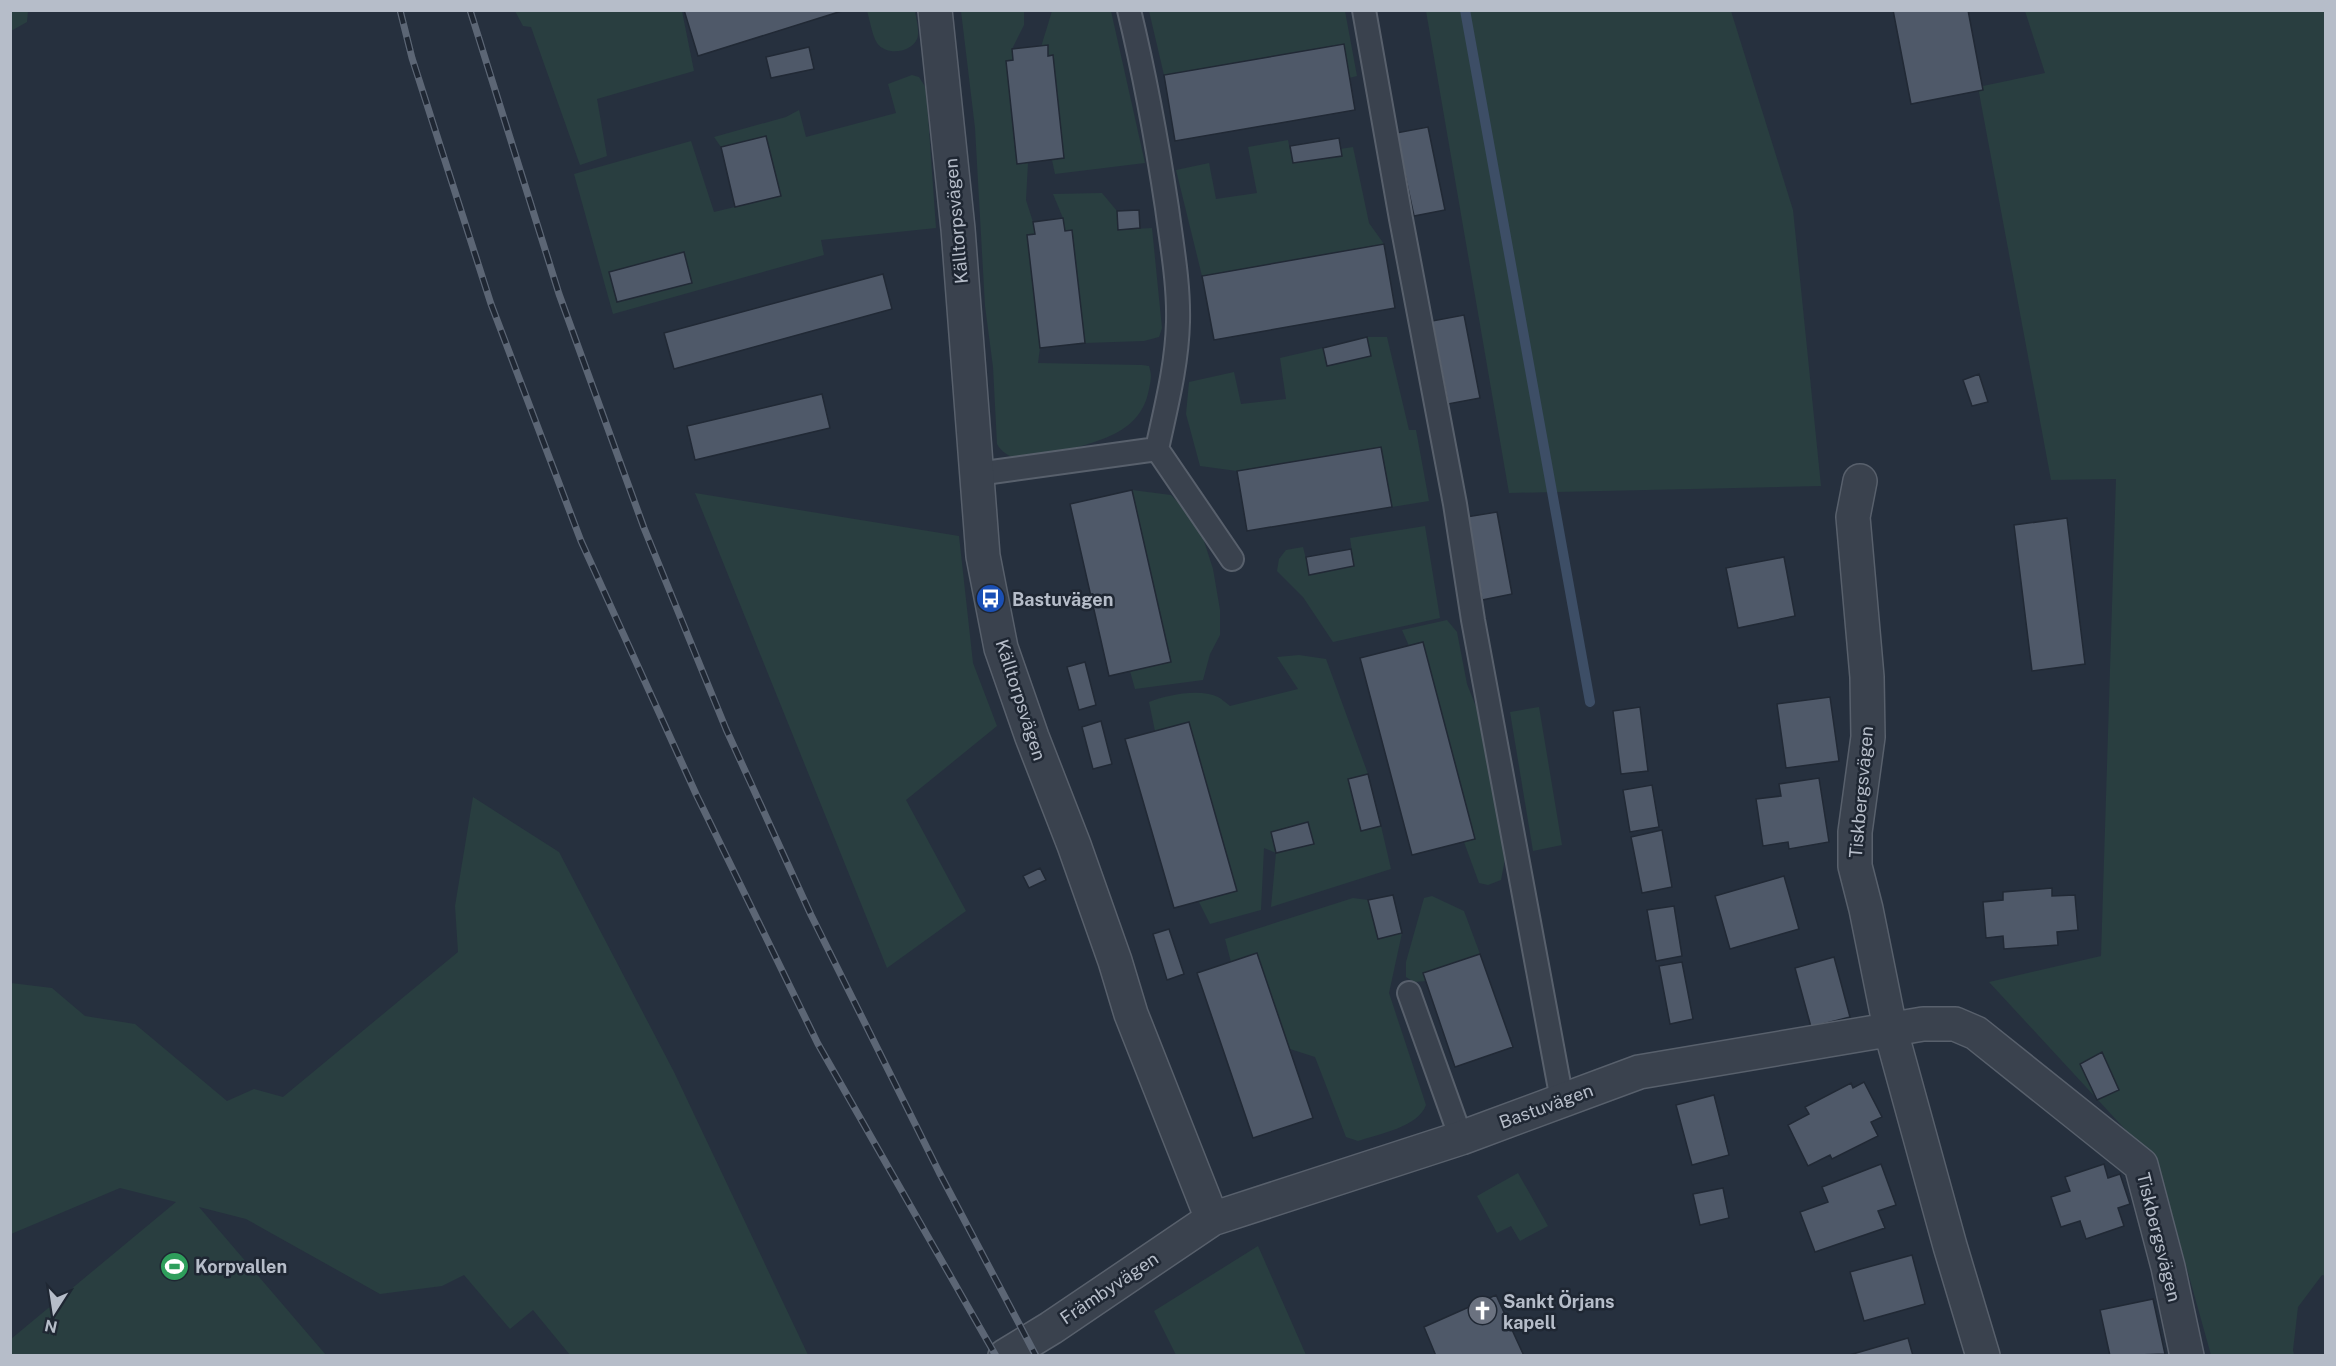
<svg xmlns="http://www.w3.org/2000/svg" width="2336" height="1366" viewBox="0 0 2336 1366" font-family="'Public Sans',sans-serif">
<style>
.green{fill:#293e40}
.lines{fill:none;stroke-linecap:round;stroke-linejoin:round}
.stream{stroke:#3d4e66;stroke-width:10}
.building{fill:#4f5969;stroke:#212935;stroke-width:1.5}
.service-casing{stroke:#58606c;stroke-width:26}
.minor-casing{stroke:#58606c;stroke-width:36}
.service{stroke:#3a424e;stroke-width:22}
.minor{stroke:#3a424e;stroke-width:33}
.rail-casing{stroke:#5c6675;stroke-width:7}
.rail{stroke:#1f2733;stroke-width:4.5;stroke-dasharray:14;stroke-linecap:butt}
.labels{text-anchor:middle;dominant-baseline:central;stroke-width:5;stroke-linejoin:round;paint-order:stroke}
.street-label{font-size:18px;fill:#b6bdc9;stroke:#1f2733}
.poi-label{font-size:18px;font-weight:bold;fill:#b6bdc9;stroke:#1f2733;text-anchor:start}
</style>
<rect width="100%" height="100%" fill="#26303e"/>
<path class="green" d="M11 10 28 11 27 22 11 31Z
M515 11H682L694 71 597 99 607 156 580 165 531 27 523 26Z
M867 11H915C916 19 920 31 917 39 911 53 886 56 877 43 872 35 870 20 867 11Z
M961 11H1024V25L1012 49 1013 60 1006 61 1017 163H1028L1026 200 1033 222 1035 234 1027 235 1040 348 1038 363 1142 365 1149 366C1152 375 1151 380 1149 389 1141 434 1098 441 1060 452 1050 454 1034 462 1024 461 1013 459 1002 453 997 444L993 367 985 306 975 128Z
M1052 11H1111L1145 163 1055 174 1052 160 1064 158 1053 56H1048L1047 46 1041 47Z
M1149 11H1345L1357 76 1349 78 1343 44 1164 75Z
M1426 11H1731L1793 210 1821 486 1509 493Z
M2025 11H2325L2326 1276 2322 1275 2298 1307 2293 1350 2294 1355H2211L2158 1165 1989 982 2101 956 2116 479 2051 480 1978 87 2045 73Z
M912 75 919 77 926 88 936 228 821 240 824 255 613 314 574 174 691 141 714 212 780 196 766 136 721 147 714 137 786 117 799 110 806 137 896 113 888 84Z
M1288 140 1293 163 1341 156 1340 149 1353 147 1369 223 1384 244 1202 276 1176 170 1209 163 1216 199 1257 193 1248 147Z
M1102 193 1117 211 1118 230 1152 228 1162 328 1159 337 1144 341 1085 343 1072 230 1065 231 1063 218 1053 194Z
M1367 337H1387L1409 430H1416L1429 501 1392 507 1381 447 1237 471 1200 466 1186 414 1189 382 1234 372 1241 404 1286 399 1280 358 1323 348 1327 365Z
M1132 490 1171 495 1193 518 1203 538 1213 569 1220 610V635L1210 654 1203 680 1135 689 1130 671 1171 661Z
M695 493 959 536 973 663 997 726 906 800 966 911 887 968Z
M1425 526 1440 618 1333 642 1303 597 1277 571 1279 559 1286 550 1303 547 1310 575 1354 566 1350 538Z
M1447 620 1457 632 1467 684 1481 719 1505 859 1501 880 1488 885 1479 883 1464 842 1475 838 1423 642 1409 646 1402 630Z
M1299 655 1326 659 1368 774 1348 779 1361 831 1381 826 1391 869 1271 907 1276 853 1264 848 1261 910 1210 924 1199 902 1237 890 1189 722 1155 731 1149 702C1167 695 1199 688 1218 697 1222 699 1226 703 1230 706L1298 689 1277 657Z
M1539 707 1562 845 1533 851 1510 712Z
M473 797 559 852 674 1072 808 1355H570L533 1310 510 1329 464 1275 442 1286 380 1294 246 1219 199 1207 326 1355H11V1339L176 1202 120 1188 11 1234V983L52 988 85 1016 135 1024 227 1101 254 1089 283 1097 458 952 455 906Z
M1432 896 1464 911 1480 954 1423 973 1426 981 1414 982 1406 977V962L1424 898Z
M1353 898 1368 900 1378 939 1402 933 1389 993 1426 1105C1418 1127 1379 1134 1358 1141L1346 1137 1315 1057 1290 1049 1257 953 1231 962 1225 939Z
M1518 1173 1548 1226 1520 1241 1511 1226 1497 1233 1477 1196Z
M1258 1246 1306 1355H1176L1154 1311Z"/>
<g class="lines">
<path class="stream" d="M1465 10 1590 702"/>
</g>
<path class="building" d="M684 10H845L698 56Z
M1893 10H1968L1983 90 1911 104Z
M1344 44 1355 110 1175 141 1164 75Z
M1048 45V56L1053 55 1064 158 1017 164 1006 61 1013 60 1012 49Z
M809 47 814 69 771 78 766 57Z
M1428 127 1445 210 1414 216 1396 133Z
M766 136 781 196 735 207 721 147Z
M1339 138 1342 156 1293 163 1290 146Z
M1139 210 1140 228 1118 230 1117 211Z
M1063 218 1065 231 1072 230 1085 343 1040 348 1027 235 1035 234 1033 222Z
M1384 244 1395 308 1214 340 1202 276Z
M684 252 692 283 617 302 609 272Z
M883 274 892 309 674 369 664 333Z
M1464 315 1480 398 1448 404 1432 321Z
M1367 337 1371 356 1327 366 1323 348Z
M1979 374 1988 402 1972 406 1963 380Z
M822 394 830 428 695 460 687 426Z
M1381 447 1392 507 1247 531 1237 471Z
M1132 490 1171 662 1109 676 1070 504Z
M1497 512 1512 594 1482 600 1466 517Z
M2067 518 2085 664 2032 671 2014 525Z
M1351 549 1354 566 1309 575 1306 557Z
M1784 557 1795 616 1738 628 1726 568Z
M1423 642 1475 839 1412 855 1360 658Z
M1085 662 1096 705 1079 710 1067 667Z
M1830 697 1839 761 1786 768 1777 704Z
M1640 707 1648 771 1621 774 1613 711Z
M1101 721 1112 764 1093 769 1082 727Z
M1189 722 1237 891 1174 908 1125 739Z
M1368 774 1381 826 1361 831 1348 779Z
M1819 778 1829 842 1789 849 1788 842 1763 846 1756 799 1781 796 1779 784Z
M1652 785 1659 827 1630 832 1623 790Z
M1308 822 1314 844 1276 853 1271 832Z
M1662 830 1672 887 1642 893 1631 837Z
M1040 868 1046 880 1029 888 1023 876Z
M1784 876 1799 929 1730 949 1715 896Z
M2052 888V896L2075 895 2078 930 2057 932 2058 945 2004 949 2003 936 1986 938 1983 902 2003 900V892Z
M1393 895 1402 933 1378 939 1368 900Z
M1674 906 1682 956 1656 961 1647 910Z
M1169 929 1184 974 1167 980 1153 934Z
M1257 953 1313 1118 1253 1138 1197 973Z
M1480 954 1513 1047 1455 1067 1423 973Z
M1834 957 1850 1017 1811 1027 1795 968Z
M1682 962 1693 1019 1670 1024 1659 966Z
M2102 1052 2119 1090 2097 1100 2080 1064Z
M1864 1082 1882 1117 1871 1122 1878 1136 1832 1159 1830 1155 1808 1166 1788 1125 1809 1114 1805 1107 1851 1083 1853 1088Z
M1714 1095 1729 1155 1692 1165 1676 1105Z
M1881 1164 1896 1205 1878 1211 1885 1228 1815 1252 1800 1212 1828 1202 1822 1187Z
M2104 1164 2108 1178 2120 1174 2130 1204 2118 1208 2124 1226 2086 1239 2080 1221 2061 1227 2051 1197 2070 1191 2065 1177Z
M1723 1188 1729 1218 1700 1225 1693 1194Z
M1912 1255 1925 1304 1864 1321 1850 1272Z
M1496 1295 1524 1356H1436L1424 1327Z
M2153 1299 2165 1354 2110 1356 2100 1310Z
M1908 1338 1913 1356H1846Z"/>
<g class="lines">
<defs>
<path id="service" d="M1364 10 1401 219 1455 504 1473 620 1562 1100
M1157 449 1232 559
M977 474 1157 449C1166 407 1177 365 1178 322 1179 284 1172 246 1167 208 1157 142 1145 76 1129 10
M1409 993 1461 1138"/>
<path id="minor" d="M935 10 958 229 983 556 1001 648 1032 737 1074 845 1115 961 1131 1014 1212 1219
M1860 481 1853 517 1867 677 1868 737 1855 832V866L1866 909 1890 1028 1950 1246 1983 1356
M1005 1356 1051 1328 1212 1219 1461 1138 1639 1072 1923 1024H1955L1976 1033 2141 1165 2168 1267 2187 1356"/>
</defs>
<use href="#service" class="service-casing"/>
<use href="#minor" class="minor-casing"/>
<use href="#service" class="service"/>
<use href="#minor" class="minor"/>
<defs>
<path id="rail" d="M400 10 412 58 491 304 581 541 696 794 818 1044 996 1356
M470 10 559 294 644 528 726 729 811 915 939 1172 1036 1356"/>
</defs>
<use href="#rail" class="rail-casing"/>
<use href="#rail" class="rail"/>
</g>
<defs>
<symbol id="bus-disc" viewBox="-11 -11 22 22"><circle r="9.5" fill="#1a4fb4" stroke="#1f2733"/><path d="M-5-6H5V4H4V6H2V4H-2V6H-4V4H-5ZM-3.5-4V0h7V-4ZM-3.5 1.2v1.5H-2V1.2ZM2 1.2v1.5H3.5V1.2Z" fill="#fff"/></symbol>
<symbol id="stadium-disc" viewBox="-11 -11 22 22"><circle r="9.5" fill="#2e9e5b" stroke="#1f2733"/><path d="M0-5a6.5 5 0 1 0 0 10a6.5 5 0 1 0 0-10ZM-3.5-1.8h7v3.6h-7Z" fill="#fff"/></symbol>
<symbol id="church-disc" viewBox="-11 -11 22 22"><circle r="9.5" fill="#6b7280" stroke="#1f2733"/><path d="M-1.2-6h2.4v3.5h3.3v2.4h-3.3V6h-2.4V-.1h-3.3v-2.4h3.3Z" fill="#fff"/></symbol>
</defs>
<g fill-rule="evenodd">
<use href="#bus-disc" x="974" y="582" width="33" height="33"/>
<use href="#stadium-disc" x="158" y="1250" width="33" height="33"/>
<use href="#church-disc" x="1466" y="1294" width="33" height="33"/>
</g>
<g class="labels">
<g class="street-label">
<text transform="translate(956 221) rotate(-95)">Källtorpsvägen</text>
<text transform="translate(1021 700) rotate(72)">Källtorpsvägen</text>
<text transform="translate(1861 792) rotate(-85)">Tiskbergsvägen</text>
<text transform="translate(1546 1106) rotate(-20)">Bastuvägen</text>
<text transform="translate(2159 1237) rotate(76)">Tiskbergsvägen</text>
<text transform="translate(1109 1288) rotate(-34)">Främbyvägen</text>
</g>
<g class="poi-label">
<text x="1012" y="599">Bastuvägen</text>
<text x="195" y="1266">Korpvallen</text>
<text x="1503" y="1301">Sankt Örjans<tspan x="1503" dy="21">kapell</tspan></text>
</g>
</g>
<rect width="2336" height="1366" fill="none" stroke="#b6bdc9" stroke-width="24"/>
<g transform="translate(54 1312) rotate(192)" stroke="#1f2733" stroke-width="4.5" paint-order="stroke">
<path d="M0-4.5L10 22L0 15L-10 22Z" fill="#b6bdc9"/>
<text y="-9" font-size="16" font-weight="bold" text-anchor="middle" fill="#b6bdc9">N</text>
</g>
</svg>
